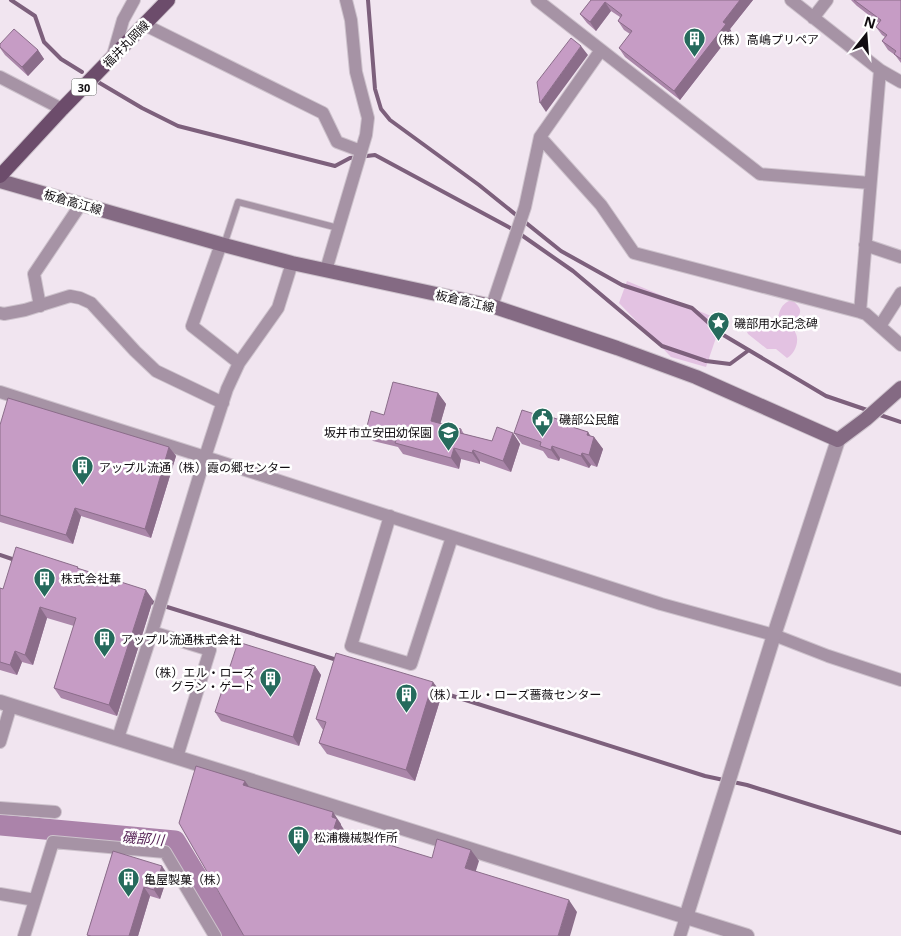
<svg xmlns="http://www.w3.org/2000/svg" width="901" height="936" viewBox="0 0 901 936" font-family="'Open Sans','Noto Sans JP',sans-serif">
<style>
.green{fill:#e3c2e2}
.lines{fill:none;stroke-linecap:round;stroke-linejoin:round}
.stream{stroke:#7d607c;stroke-width:4}
.river{stroke:#ab83aa;stroke-width:21}
.service-casing{stroke:#cdc2cc;stroke-width:8}
.minor-casing{stroke:#cdc2cc;stroke-width:14}
.tertiary-casing{stroke:#cdc2cc;stroke-width:16}
.secondary-casing{stroke:#cdc2cc;stroke-width:16}
.primary-casing{stroke:#cdc2cc;stroke-width:16}
.service{stroke:#a693a5;stroke-width:6}
.minor{stroke:#a693a5;stroke-width:12}
.tertiary{stroke:#a693a5;stroke-width:14}
.secondary{stroke:#846a83;stroke-width:14}
.primary{stroke:#6c4c6b;stroke-width:14}
.wall{fill:#aa86a9}
.shaded-wall{fill:#8b6d8a}
.building{fill:#c69cc5;stroke:#8b6d8a}
.labels{text-anchor:middle;dominant-baseline:central;stroke-width:5;stroke-linejoin:round;paint-order:stroke}
.shield{fill:#fff;stroke:#585658;stroke-width:1}
.shield-label{font-size:11px;font-weight:bold;fill:#110d11}
.poi-label{font-size:12px;fill:#110d11;stroke:#fff;text-anchor:start}
.street-label{font-size:12px;fill:#110d11;stroke:#fff}
.water-label{font-size:14px;font-style:italic;fill:#582558;stroke:#fff}
</style>
<rect width="100%" height="100%" fill="#f1e5f0"/>
<path class="green" d="M627 281 711 316 720 326 706 367 671 357 619 303Z
M792 300C808 313 796 314 794 327 794 332 797 334 797 338 798 346 793 355 787 358L776 349H767L748 334 745 328 748 323 771 328H776C779 316 778 304 792 300Z"/>
<g class="lines">
<path class="stream" d="M11 0 35 16 44 42 61 59 82 72
M368 0 375 89 381 109 390 120 479 185 561 251 622 285 692 308 720 333 826 396 870 411
M98 82 142 108 178 126 335 166 350 158 375 155 514 230
M520 234 573 271 662 346 706 361 730 364 749 350
M877 414 901 422
M0 555 15 560
M148 601 337 660
M437 691 705 776 747 785 901 833"/>
<path class="river" d="M0 825 175 841 233 936"/>
<defs>
<path id="service" d="M224 245 238 202 338 228"/>
<path id="minor" d="M537 0 760 174 870 183
M791 0 880 70 901 82
M813 18 827 0
M145 25 323 113 337 142 361 151
M112 59 123 20 134 0
M880 70 860 312 866 314 901 345
M0 77 62 109
M540 137 601 205 634 253 860 312
M221 244 192 326 239 363
M865 245 901 257
M326 270 366 135 368 118 356 72 351 20 346 0
M40 306 34 274 81 204
M492 306 525 207 540 137 601 50
M0 313 4 314 25 310 70 296 80 298 91 303 135 351 156 371 223 403
M880 326 901 293
M0 392 205 457 661 604 774 635 828 656 901 680
M390 516 351 646 411 664 452 537
M152 632 210 650 177 757
M118 738 152 632 205 457 227 389 239 363 278 308 292 263
M0 742 11 705
M0 808 55 812
M0 894 35 900
M24 936 53 842 165 852 215 936
M680 936 686 917"/>
<path id="tertiary" d="M0 702 747 936
M686 917 774 635 838 440"/>
<path id="secondary" d="M0 181 224 245 292 263 492 306 617 348 696 377 838 440 866 419 901 388"/>
<path id="primary" d="M0 176 62 109 168 0"/>
</defs>
<use href="#service" class="service-casing"/>
<use href="#minor" class="minor-casing"/>
<use href="#tertiary" class="tertiary-casing"/>
<use href="#secondary" class="secondary-casing"/>
<use href="#primary" class="primary-casing"/>
<use href="#service" class="service"/>
<use href="#minor" class="minor"/>
<use href="#tertiary" class="tertiary"/>
<use href="#secondary" class="secondary"/>
<use href="#primary" class="primary"/>
</g>
<path class="wall" d="M591 0H753L730 29 732 33 680 100 625 57 619 48 630 34 624 30 618 21 620 17 611 11 596 31 587 23 580 14Z
M851 0H901V63L895 55 888 50 882 41 885 37 882 35 876 27 879 23 857 6Z
M0 44 38 50 44 59 28 76 5 55 0 48Z
M438 393 446 404 440 424 461 429 464 434 492 441 513 433 520 444 511 472 480 461V464L461 459 459 469 403 454 398 447 373 441 366 430 384 415Z
M547 418 560 420 563 424 588 432 590 436 594 437 603 449 597 467 591 465 589 468 560 458 559 461 548 458 543 451 522 444 514 433Z
M0 425 169 447 176 456 151 538 81 516 73 544 0 522Z
M78 567 79 569 153 600 117 716 61 698 54 688 74 626 47 618 33 665 22 662 17 675 0 670V588L3 589Z
M315 666 321 675 299 746 221 721 215 712Z
M433 682 442 694 415 781 327 754 319 743 323 730 316 719Z
M113 851 168 875 160 899 150 896 138 936H88L87 935Z"/>
<path class="shaded-wall" d="M740 0H753L730 29 732 33 680 100 674 91 723 22Z
M605 2 611 11 596 31 590 22Z
M581 46 588 55 546 112 540 103Z
M38 50 44 59 28 76 22 67Z
M438 393 446 404 438 432 431 421Z
M588 432 593 440 594 437 603 449 597 467 589 455 587 435Z
M513 433 520 444 511 472 503 461Z
M552 446 560 458 559 461 551 450Z
M169 447 176 456 151 538 145 529Z
M454 448 461 459 459 469 451 458Z
M473 450 480 461V464L472 453Z
M582 453 591 465 589 468 581 456Z
M75 508 81 516 73 544 66 535Z
M146 590 153 600 117 716 109 705Z
M40 607 47 618 33 665 25 655Z
M15 651 22 662 17 675 10 665Z
M315 666 321 675 299 746 293 737Z
M433 682 442 694 415 781 406 770Z
M245 781 253 792 243 785Z
M333 812 341 824V825L345 831 334 828 332 817Z
M471 850 479 861 473 880 465 868Z
M162 866 168 875 160 899 154 890Z
M144 887 150 896 138 936H129Z
M569 900 577 912 570 936H558Z"/>
<path class="building" d="M591 0H740L723 22 726 24 674 91 619 48 632 31 618 21 622 15 605 2 590 22 580 14Z
M854 0H901V59L894 54 896 51 882 41 887 35 876 27 881 20Z
M14 29 38 50 22 67 0 47V44Z
M571 38 581 46 540 103 537 82Z
M393 382 438 393 431 421 461 429 460 433 492 441 497 427 513 433 503 461 473 450 472 453 454 448 451 458 395 443 397 438 366 430 371 411 384 415Z
M8 398 169 447 145 529 75 508 66 535 0 515V425Z
M522 410 547 418 548 416 560 420V423L588 432 587 435 594 437 589 455 582 453 581 456 552 446 551 450 540 446 541 442 514 433Z
M16 547 78 567 77 568 146 590 109 705 54 688 76 618 40 607 25 655 15 651 10 665 0 662V588L3 589Z
M238 642 315 666 293 737 215 712Z
M336 653 433 682 406 770 319 743 326 722 316 719Z
M196 766 245 781 243 785 333 812 332 817 337 819 334 828 432 858 437 839 471 850 465 868 569 900 558 936H244L179 823Z
M113 851 162 866 154 890 144 887 129 936H91L87 935Z"/>
<defs>
<symbol id="building-pin" viewBox="-11 -11 22 30"><path d="M0 17L-7.5 6A9.5 9.5 0 1 1 7.5 6Z" fill="#266a5c" stroke="#fff"/><path d="M-4-6H4V6H1V3H-1V6H-4ZM-2.5-4.3h1.7v1.8h-1.7ZM.8-4.3h1.7v1.8H.8ZM-2.5-1h1.7V.8h-1.7ZM.8-1h1.7V.8H.8Z" fill="#fff"/></symbol>
<symbol id="sight-pin" viewBox="-11 -11 22 30"><path d="M0 17L-7.5 6A9.5 9.5 0 1 1 7.5 6Z" fill="#266a5c" stroke="#fff"/><path d="M0-6L1.8-2.2L6-1.7L2.9 1.2L3.7 5.4L0 3.3L-3.7 5.4L-2.9 1.2L-6-1.7L-1.8-2.2Z" fill="#fff"/></symbol>
<symbol id="civic-pin" viewBox="-11 -11 22 30"><path d="M0 17L-7.5 6A9.5 9.5 0 1 1 7.5 6Z" fill="#266a5c" stroke="#fff"/><path d="M-.6-6.5H3V-4.5H.6V-3L4-1V1h2V6H-6V1h2V-1L-.6-3ZM-1.2 2.5V6h2.4V2.5Z" fill="#fff"/></symbol>
<symbol id="school-pin" viewBox="-11 -11 22 30"><path d="M0 17L-7.5 6A9.5 9.5 0 1 1 7.5 6Z" fill="#266a5c" stroke="#fff"/><path d="M0-5L7-2L0 1L-7-2ZM-4 1L0 2.5L4 1V4Q0 6-4 4Z" fill="#fff"/></symbol>
</defs>
<g fill-rule="evenodd">
<use href="#building-pin" x="682" y="26" width="25" height="34"/>
<use href="#sight-pin" x="706" y="310" width="25" height="34"/>
<use href="#civic-pin" x="530" y="406" width="25" height="34"/>
<use href="#school-pin" x="436" y="420" width="25" height="34"/>
<use href="#building-pin" x="70" y="454" width="25" height="34"/>
<use href="#building-pin" x="32" y="566" width="25" height="34"/>
<use href="#building-pin" x="92" y="626" width="25" height="34"/>
<use href="#building-pin" x="258" y="666" width="25" height="34"/>
<use href="#building-pin" x="394" y="682" width="25" height="34"/>
<use href="#building-pin" x="286" y="824" width="25" height="34"/>
<use href="#building-pin" x="116" y="866" width="25" height="34"/>
</g>
<g class="labels">
<rect class="shield" x="71.5" y="78.5" width="25" height="17" rx="4"/>
<g class="shield-label">
<text x="84" y="87">30</text>
</g>
<g class="poi-label">
<text x="711" y="39">（株）高嶋プリペア</text>
<text x="734" y="323">磯部用水記念碑</text>
<text x="559" y="419">磯部公民館</text>
<text x="432" y="432" text-anchor="end">坂井市立安田幼保園</text>
<text x="99" y="467">アップル流通（株）霞の郷センター</text>
<text x="61" y="578">株式会社華</text>
<text x="121" y="639">アップル流通株式会社</text>
<text x="255" y="672" text-anchor="end">（株）エル・ローズ<tspan x="255" dy="14">グラン・ゲート</tspan></text>
<text x="422" y="694">（株）エル・ローズ薔薇センター</text>
<text x="314" y="837">松浦機械製作所</text>
<text x="144" y="879">亀屋製菓（株）</text>
</g>
<g class="street-label">
<text transform="translate(126 44) rotate(-46)">福井丸岡線</text>
<text transform="translate(73 202) rotate(16)">板倉高江線</text>
<text transform="translate(465 301) rotate(13)">板倉高江線</text>
</g>
<g class="water-label">
<text transform="translate(143 838) rotate(5)">磯部川</text>
</g>
</g>
<g transform="translate(866 35) rotate(17)" stroke="#ffffff" stroke-width="4" paint-order="stroke">
<path d="M0-4L9 19L0 12L-9 19Z" fill="#110d11"/>
<text y="-8" font-size="14" font-weight="bold" text-anchor="middle" fill="#110d11">N</text>
</g>
</svg>
